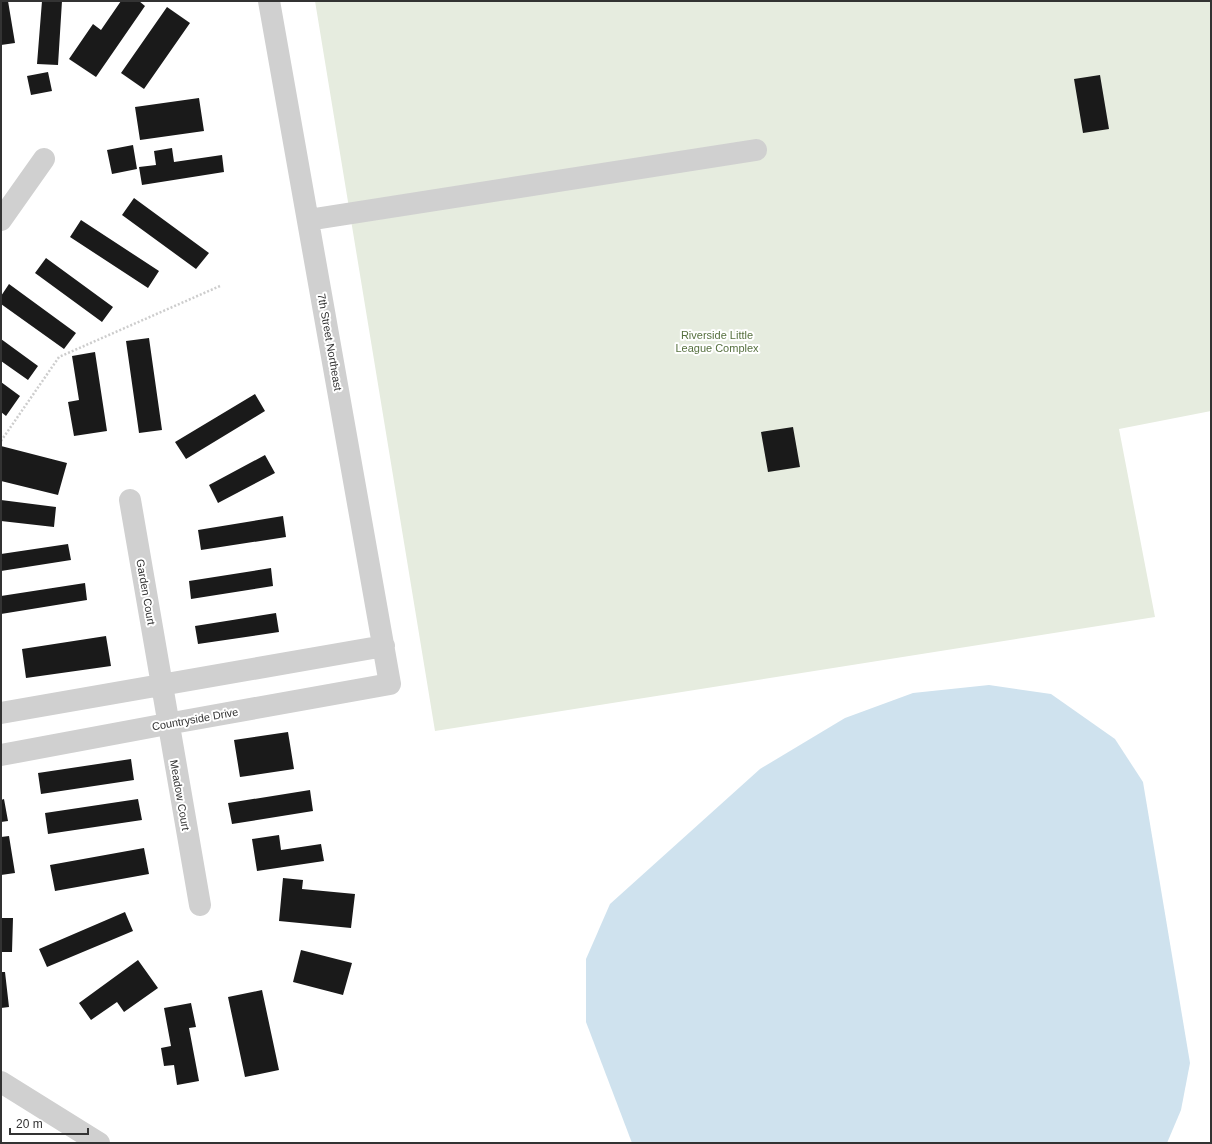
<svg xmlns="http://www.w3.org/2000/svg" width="1212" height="1144" viewBox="0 0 1212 1144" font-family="Helvetica,sans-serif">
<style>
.green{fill:#e6ecdf}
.water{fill:#cfe2ee}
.building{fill:#1a1a1a}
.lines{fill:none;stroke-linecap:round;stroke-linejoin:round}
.path{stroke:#cdcdcd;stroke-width:2.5;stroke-dasharray:2 2;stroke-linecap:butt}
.minor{stroke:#d0d0d0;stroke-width:22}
.labels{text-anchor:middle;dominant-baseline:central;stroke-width:4;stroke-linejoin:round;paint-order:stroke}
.park-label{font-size:11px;fill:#56703f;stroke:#fff}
.street-label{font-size:11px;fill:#333;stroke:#fff}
</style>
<rect width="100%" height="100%" fill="#fff"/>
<path class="green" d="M315 1H1211V411L1119 429 1155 617 435 731Z"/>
<path class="water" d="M989 685 1051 694 1115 739 1143 782 1190 1063 1181 1110 1167 1143H632L586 1022V959L610 904 760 769 845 718 913 693Z"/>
<path class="building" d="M1 1H8L15 43 1 45Z
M42 1H62L58 65 37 64Z
M121 1H139L145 6 96 77 69 59 93 24 101 30Z
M167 7 190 23 144 89 121 73Z
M48 72 52 91 31 95 27 76Z
M1100 75 1109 129 1083 133 1074 79Z
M199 98 204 131 140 140 135 107Z
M133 145 137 169 112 174 107 150Z
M172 148 174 162 222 155 224 172 142 185 139 167 156 165 154 151Z
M134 198 209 253 196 269 122 215Z
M81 220 159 271 148 288 70 237Z
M46 258 113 307 102 322 35 273Z
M9 284 76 333 64 349 1 304V296Z
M149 338 162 430 139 433 126 341Z
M1 339 38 366 28 380 1 361Z
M95 352 107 431 74 436 68 402 79 400 72 356Z
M1 382 20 396 6 416 1 412Z
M255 394 265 411 186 459 175 442Z
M793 427 800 467 768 472 761 432Z
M1 446 67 463 58 495 1 481Z
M265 455 275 473 218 503 209 485Z
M1 500 56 507 54 527 1 521Z
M283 516 286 537 201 550 198 530Z
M68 544 71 560 1 571V554Z
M271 568 273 586 191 599 189 581Z
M85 583 87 600 1 614V596Z
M276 613 279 632 198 644 195 626Z
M106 636 111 666 26 678 22 649Z
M288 732 294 769 240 777 234 740Z
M131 759 134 780 41 794 38 773Z
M310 790 313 811 232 824 228 803Z
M4 799 8 821 1 822V800Z
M138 799 142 820 48 834 45 813Z
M279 835 281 850 321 844 324 861 257 871 252 839Z
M9 836 15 873 1 875V837Z
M144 848 149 874 55 891 50 865Z
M283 878 303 880 302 889 355 894 351 928 279 921Z
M125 912 133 931 47 967 39 949Z
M1 918H13L12 952H1Z
M301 950 352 963 343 995 293 982Z
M138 960 158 988 124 1012 117 1002 91 1020 79 1003Z
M1 972H5L9 1007 1 1008Z
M262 990 279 1070 245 1077 228 997Z
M191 1003 196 1027 189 1028 199 1081 177 1085 174 1065 164 1066 161 1048 171 1046 164 1008Z"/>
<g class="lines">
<path class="path" d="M1 441 59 357 220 286"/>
<path class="minor" d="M1 220 44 159
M308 220 756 150
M130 500C154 635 176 770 200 905
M1 713 384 646
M1 755 167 724 390 684 269 1
M1 1082 99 1143"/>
</g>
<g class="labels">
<g class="park-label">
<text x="717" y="335">Riverside Little<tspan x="717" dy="13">League Complex</tspan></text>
</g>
<g class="street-label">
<text transform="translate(330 342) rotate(80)">7th Street Northeast</text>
<text transform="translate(146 592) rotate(80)">Garden Court</text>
<text transform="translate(195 719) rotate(-10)">Countryside Drive</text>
<text transform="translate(180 795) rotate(80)">Meadow Court</text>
</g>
</g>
<rect width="1212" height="1144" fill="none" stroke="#333333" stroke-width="4"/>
<path d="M10 1128v6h78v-6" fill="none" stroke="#333333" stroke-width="2"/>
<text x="16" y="1128" font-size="12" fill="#333333" stroke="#ffffff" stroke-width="3" paint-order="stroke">20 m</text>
</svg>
